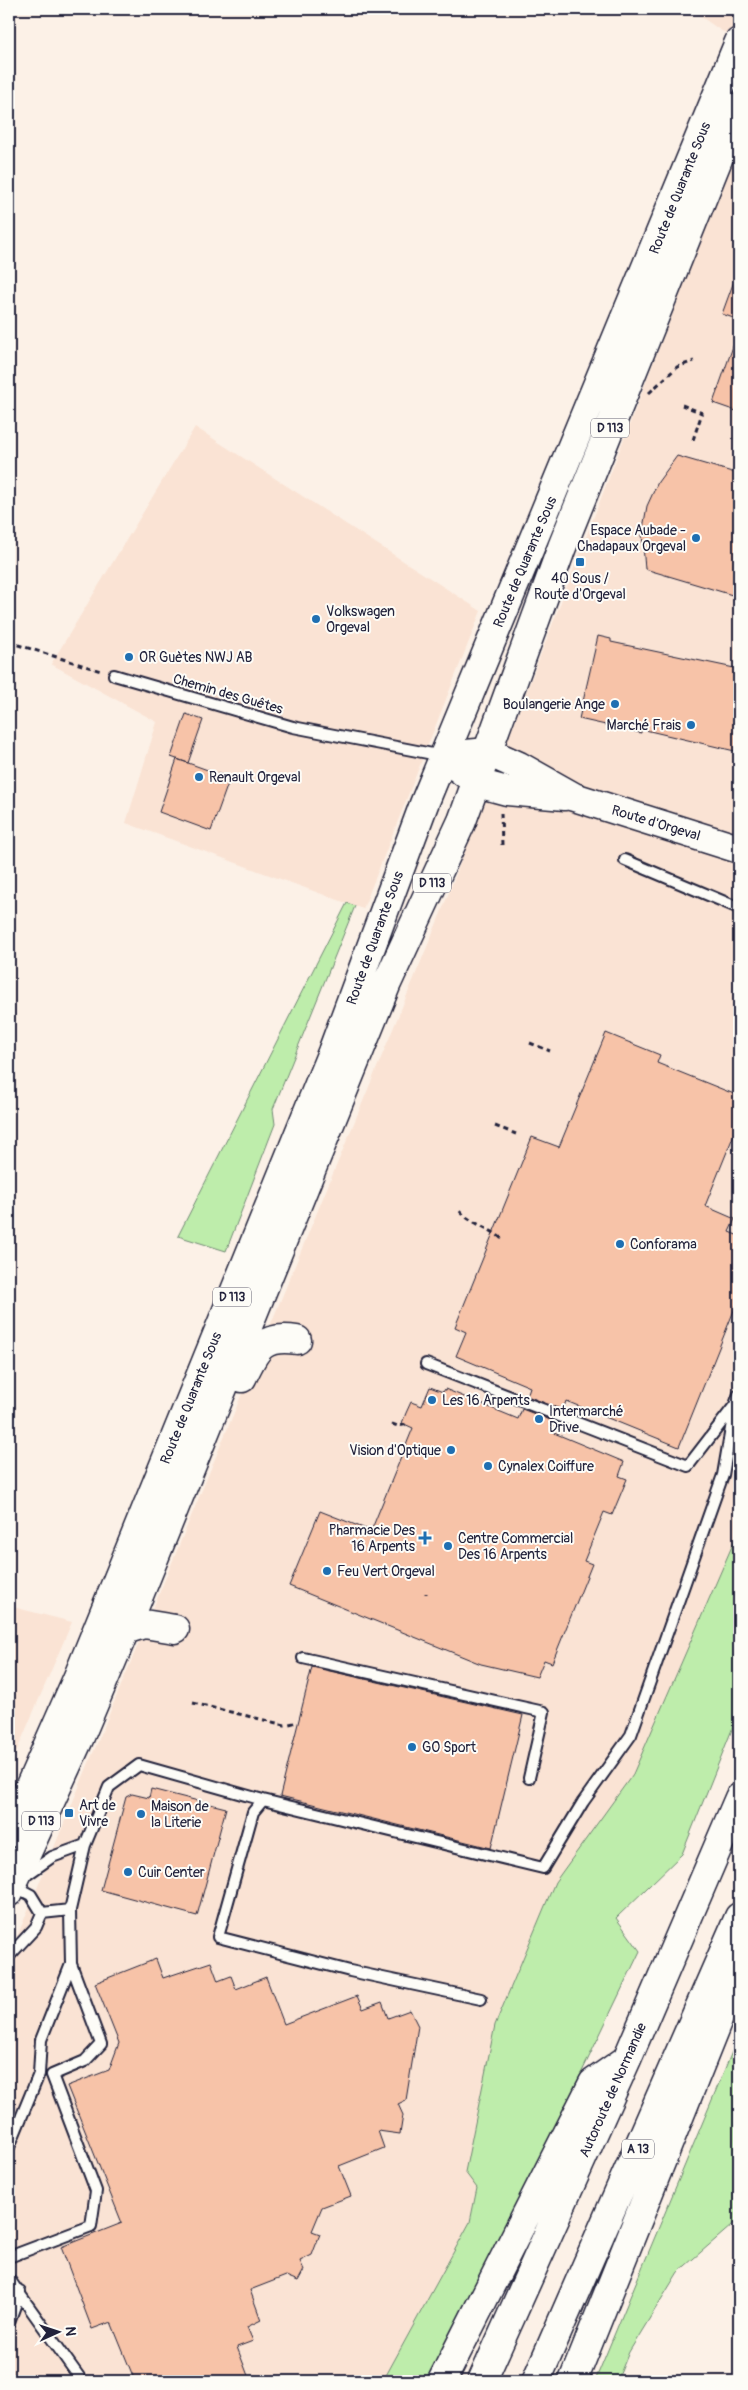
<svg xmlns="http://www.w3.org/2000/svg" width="748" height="2390" viewBox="0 0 748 2390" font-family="Pangolin,sans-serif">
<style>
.built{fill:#fae3d4}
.green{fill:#beedab;stroke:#708873}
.building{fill:#f7c3a8;stroke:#22223b}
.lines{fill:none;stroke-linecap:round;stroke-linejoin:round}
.lane-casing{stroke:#22223b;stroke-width:14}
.secondary-casing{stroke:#22223b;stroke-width:31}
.primary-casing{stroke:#22223b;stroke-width:31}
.highway-casing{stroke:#22223b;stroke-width:31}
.path{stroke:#22223b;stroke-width:3;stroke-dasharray:5 4;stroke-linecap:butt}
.lane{stroke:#fdfcf7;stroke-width:10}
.secondary{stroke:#fdfcf7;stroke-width:28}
.primary{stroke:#fdfcf7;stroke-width:28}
.highway{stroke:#fdfcf7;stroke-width:28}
.poi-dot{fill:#1f6fb2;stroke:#fdfcf7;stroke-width:2}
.labels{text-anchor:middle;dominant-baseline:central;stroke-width:4;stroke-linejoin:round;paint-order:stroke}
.shield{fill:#fdfcf7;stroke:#646373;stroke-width:1}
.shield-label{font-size:12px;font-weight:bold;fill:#22223b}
.street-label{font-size:14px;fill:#22223b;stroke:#fdfcf7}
.poi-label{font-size:14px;fill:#22223b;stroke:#fdfcf7;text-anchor:start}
</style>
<rect width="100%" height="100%" fill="#fcf1e7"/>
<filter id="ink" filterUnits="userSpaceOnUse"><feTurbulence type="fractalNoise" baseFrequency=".02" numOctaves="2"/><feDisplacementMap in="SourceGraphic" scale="10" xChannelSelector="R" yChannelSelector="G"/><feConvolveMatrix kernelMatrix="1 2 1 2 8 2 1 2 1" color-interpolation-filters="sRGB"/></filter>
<g filter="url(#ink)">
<path class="built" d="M690 9H739V40L720 30Z
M739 144V1705L512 2033 470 2222 389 2381H9V1956L441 913 723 182Z
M195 427 481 611 363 909 126 823 157 722 51 664Z
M9 1606 72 1622 9 1769Z"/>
<path class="green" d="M347 903 355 906 273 1109 275 1124 226 1251 178 1236Z
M739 1530V1712L682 1854 616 1918 640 1951 529 2182 428 2381H383L470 2222 477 2188 465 2172 495 2025 555 1882 633 1774Z
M739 2035V2219L678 2272 629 2352 617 2381H595Z"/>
<path class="building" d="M737 273 739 274V320L722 314Z
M737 335 739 336V412L713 403Z
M677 456 739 474V597L645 569 642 534 647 506 658 482Z
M598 636 611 639V642L739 669V752L641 729V733L579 719Z
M186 714 203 720 188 763 171 757Z
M177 759 230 778 211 831 159 812Z
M606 1033 660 1055 657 1063 739 1096V1122L705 1206 735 1219 729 1232 739 1236V1298L679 1447 566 1401 563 1410 527 1396 530 1387 456 1356 466 1332 455 1327 532 1137 559 1147Z
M430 1387 443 1392 445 1389 518 1419 522 1409 558 1423 554 1433 624 1462 619 1476 627 1479 612 1515 604 1512 584 1561 592 1564 552 1663 544 1660 537 1677 481 1664 289 1586 320 1511 371 1531 413 1428 402 1423 406 1413 411 1402 422 1406Z
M312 1667 523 1715 491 1848 280 1796Z
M151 1789 226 1808 197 1916 101 1890 126 1797 132 1794 149 1798Z
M156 1959 163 1978 211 1962 218 1981 231 1976 236 1989 266 1977 284 2024 357 1996 363 2009 382 2002 388 2018 410 2010 418 2026 406 2100 398 2104 403 2115 400 2134 378 2131 384 2148 339 2166 351 2196 322 2207 312 2231 320 2234 312 2255 300 2261 304 2270 298 2281 286 2276 250 2290 261 2320 247 2327 253 2341 237 2347 250 2381H135L111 2322 92 2329 61 2247 122 2223 67 2086 109 2070 119 2043 95 1983Z"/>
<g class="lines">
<defs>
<path id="lane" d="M114 675 293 727 443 756
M625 860 739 908
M426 1364 688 1466 735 1405 739 1394
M303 1658 544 1712 529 1778
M263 1800 253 1812 218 1937 350 1971 481 1999
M25 1876 52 1857 85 1845
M42 1913 70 1910
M9 1956 36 1927 42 1913 31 1895 14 1886
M9 2147 39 2074 41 2040 71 1964 70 1910 85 1845 109 1787 139 1765 263 1800 543 1868 583 1802 631 1735 723 1475 735 1405
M9 2257 91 2226 96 2191 52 2075 85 2061 101 2044 71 1964
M9 2279 82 2381
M9 2322 20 2292"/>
<path id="secondary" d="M444 756 488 752 519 766 574 797 739 849
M457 767 477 783 507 791 565 796"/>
<path id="primary" d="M242 1378C256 1349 261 1335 297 1340
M125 1630 144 1624 175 1629
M9 1833 77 1679 332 1052 424 804 739 42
M9 1892 79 1739 125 1630 387 983 462 821 562 547 739 107"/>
<path id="highway" d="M442 2381 593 2083 626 2060
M482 2381 627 2059 739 1798
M536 2381 739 1917
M573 2381 739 1968"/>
</defs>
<use href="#lane" class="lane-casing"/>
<use href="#secondary" class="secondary-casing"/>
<use href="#primary" class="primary-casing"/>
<use href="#highway" class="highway-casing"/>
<path class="path" d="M649 393 677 367 694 361
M682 405 702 413 692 443
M9 642 101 671
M501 813 502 845
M530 1043 550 1051
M495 1126 516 1134
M460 1211C469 1223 490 1227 503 1240
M392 1424 398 1426 408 1424
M426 1594V1593
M193 1703 285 1725 298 1722"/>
<use href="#lane" class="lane"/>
<use href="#secondary" class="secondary"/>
<use href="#primary" class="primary"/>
<use href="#highway" class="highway"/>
</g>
</g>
<g class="poi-dot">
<circle cx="696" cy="538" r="5"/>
<rect x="575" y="557" width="10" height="10" rx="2.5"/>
<circle cx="316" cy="619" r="5"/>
<circle cx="129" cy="657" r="5"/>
<circle cx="615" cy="704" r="5"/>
<circle cx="691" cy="725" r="5"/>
<circle cx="199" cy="777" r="5"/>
<circle cx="620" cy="1244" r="5"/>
<circle cx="432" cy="1400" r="5"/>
<circle cx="539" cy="1419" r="5"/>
<circle cx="451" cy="1450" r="5"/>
<circle cx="488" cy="1466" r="5"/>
<path d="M422.5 1530.5h5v5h5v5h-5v5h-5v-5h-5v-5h5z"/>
<circle cx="448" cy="1546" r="5"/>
<circle cx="327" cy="1571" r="5"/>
<circle cx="412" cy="1747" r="5"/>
<rect x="64" y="1808" width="10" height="10" rx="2.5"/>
<circle cx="141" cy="1814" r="5"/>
<circle cx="128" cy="1872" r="5"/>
</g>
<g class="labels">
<g class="shield">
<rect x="591" y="418.5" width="38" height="19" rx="4"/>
<rect x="413" y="873.5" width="38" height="19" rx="4"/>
<rect x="213" y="1287.5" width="38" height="19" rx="4"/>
<rect x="22" y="1811.5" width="38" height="19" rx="4"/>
<rect x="622" y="2139.5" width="32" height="19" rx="4"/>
</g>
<g class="shield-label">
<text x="610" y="428">D 113</text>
<text x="432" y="883">D 113</text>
<text x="232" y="1297">D 113</text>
<text x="41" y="1821">D 113</text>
<text x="638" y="2149">A 13</text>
</g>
<g class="street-label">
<text transform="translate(680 188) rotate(-68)">Route de Quarante Sous</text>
<text transform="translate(525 562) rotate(-67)">Route de Quarante Sous</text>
<text transform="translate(228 694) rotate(16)">Chemin des Guêtes</text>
<text transform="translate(656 823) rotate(17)">Route d'Orgeval</text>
<text transform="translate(375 938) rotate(-70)">Route de Quarante Sous</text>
<text transform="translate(191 1398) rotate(-68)">Route de Quarante Sous</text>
<text transform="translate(613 2090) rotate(-66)">Autoroute de Normandie</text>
</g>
<g class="poi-label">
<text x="686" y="530" text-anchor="end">Espace Aubade -<tspan x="686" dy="16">Chadapaux Orgeval</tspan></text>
<text x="580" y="578" text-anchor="middle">40 Sous /<tspan x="580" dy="16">Route d'Orgeval</tspan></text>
<text x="326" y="611">Volkswagen<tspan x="326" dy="16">Orgeval</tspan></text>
<text x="139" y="657">OR Guètes NWJ AB</text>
<text x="605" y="704" text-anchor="end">Boulangerie Ange</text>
<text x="681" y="725" text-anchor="end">Marché Frais</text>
<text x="209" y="777">Renault Orgeval</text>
<text x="630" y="1244">Conforama</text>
<text x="442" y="1400">Les 16 Arpents</text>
<text x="549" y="1411">Intermarché<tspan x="549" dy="16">Drive</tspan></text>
<text x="441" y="1450" text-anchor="end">Vision d'Optique</text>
<text x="498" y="1466">Cynalex Coiffure</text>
<text x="415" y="1530" text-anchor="end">Pharmacie Des<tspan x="415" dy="16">16 Arpents</tspan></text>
<text x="458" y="1538">Centre Commercial<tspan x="458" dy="16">Des 16 Arpents</tspan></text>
<text x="337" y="1571">Feu Vert Orgeval</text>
<text x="422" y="1747">GO Sport</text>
<text x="79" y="1805">Art de<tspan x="79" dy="16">Vivre</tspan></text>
<text x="151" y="1806">Maison de<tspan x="151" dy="16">la Literie</tspan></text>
<text x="138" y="1872">Cuir Center</text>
</g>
</g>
<rect width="748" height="2390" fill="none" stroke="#fdfcf7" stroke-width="30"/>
<rect x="15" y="15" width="718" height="2360" fill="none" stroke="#22223b" stroke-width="2" filter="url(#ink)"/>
<g transform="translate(58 2332) rotate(87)" stroke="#fdfcf7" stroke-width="4" paint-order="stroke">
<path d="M0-4L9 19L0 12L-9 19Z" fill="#22223b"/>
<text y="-8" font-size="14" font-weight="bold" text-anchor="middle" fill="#22223b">N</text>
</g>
</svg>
